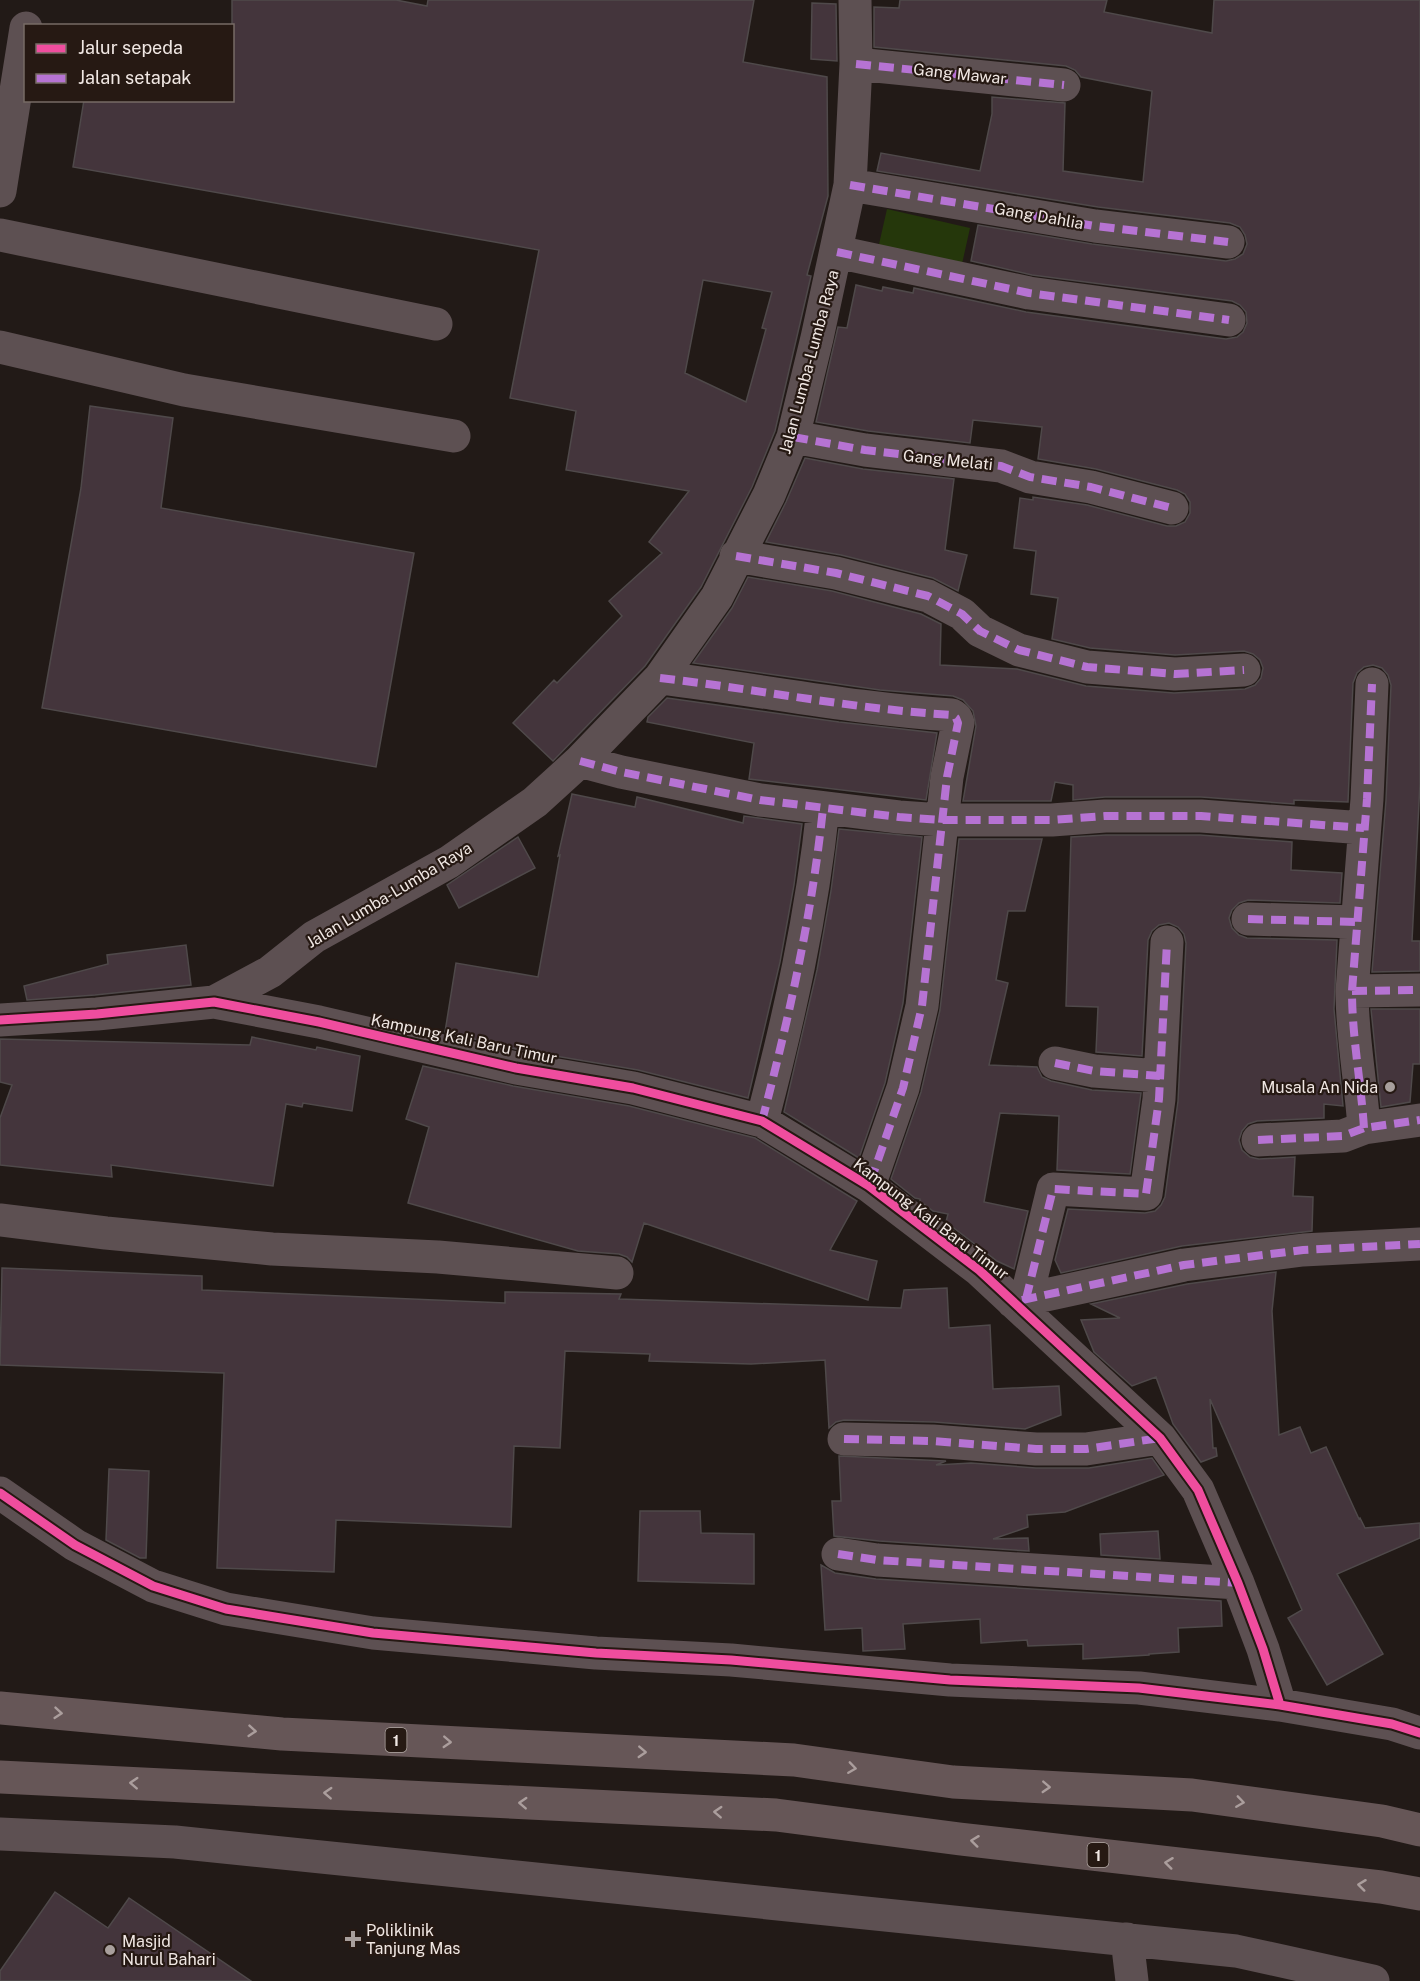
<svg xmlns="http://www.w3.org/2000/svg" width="1420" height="1981" viewBox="0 0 1420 1981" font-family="'Public Sans',sans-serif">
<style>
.green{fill:#25370b}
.building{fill:#44353c;stroke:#4f494a;stroke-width:1.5;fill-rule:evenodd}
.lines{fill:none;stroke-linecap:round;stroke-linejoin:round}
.minor{stroke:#5d5052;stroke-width:33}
.highway{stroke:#665657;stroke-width:33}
.quiet{stroke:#b673d3;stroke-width:8;stroke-dasharray:15 8;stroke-linecap:butt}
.cycleway-casing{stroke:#261913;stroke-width:13}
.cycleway{stroke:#ef4d9e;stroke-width:9}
.oneway{stroke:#ab9e9d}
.poi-dot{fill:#a89f9c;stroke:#261913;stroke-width:2}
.labels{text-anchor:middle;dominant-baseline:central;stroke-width:4.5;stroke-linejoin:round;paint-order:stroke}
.shield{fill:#261913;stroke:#b3a9a5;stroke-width:1.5}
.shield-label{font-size:15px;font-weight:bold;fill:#f0e7e3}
.street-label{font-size:16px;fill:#f0e7e3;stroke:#261913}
.poi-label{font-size:16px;fill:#f0e7e3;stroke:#261913;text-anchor:start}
</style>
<rect width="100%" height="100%" fill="#221a17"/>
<path class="green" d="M887 209 970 228 960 273 877 253Z"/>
<path class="building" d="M232 0H396L427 6 428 0H754L743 62 827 77 828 196 807 275 811 276 775 431 752 487 701 587 645 666 553 761 513 723 554 680 557 683 622 616 609 601 662 553 649 542 689 491 566 470 576 411 510 398 539 250 73 167 84 100H232ZM703 280 772 292 762 328 766 329 746 402 685 373Z
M900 0H1107L1104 12 1212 33 1214 0H1420V783L1412 941H1420V971L1372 972 1386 800 1391 685 1388 675 1382 668 1373 665 1364 667 1357 673 1353 683 1348 802 1294 800V804L1201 797H1105L1073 800V785L1055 782 1051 801H963L976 726 973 711 963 700 953 696 880 690 693 663 732 608 748 577 832 591 921 614 941 624 940 665 1017 669 1086 686 1174 693 1245 689 1255 685 1261 678 1263 668 1260 660 1253 654 1244 651 1175 655 1090 648 1052 639 1058 598 1031 594 1036 551 1014 548 1020 498 1033 500V497L1087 505 1167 526H1176L1185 522 1190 513V502L1185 494 1177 490 1096 469 1038 459 1042 427 973 420 970 443 868 431 816 422 838 327 847 328 856 285 882 291 883 287 913 293 914 288 1026 312 1226 339 1237 337 1243 332 1247 323 1246 312 1240 305 1232 301 1032 275 971 261 978 225 1092 244 1226 261 1235 259 1243 254 1247 244 1245 235 1240 227 1230 223 1098 207 877 171 881 153 980 171 992 114V97L1065 103 1063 171 1143 182 1152 91 1081 77 1075 70 1066 66 874 47V7L899 8Z
M812 3 836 4 837 61 811 59Z
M90 406 173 418 161 508 414 553 376 767 42 708 81 488Z
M805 458 863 469 954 479 945 550 967 555 958 591 933 578 841 555 766 542 786 502Z
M667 698 839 722 937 733 926 800 749 779 754 743 647 722 648 717Z
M572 794 635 807 637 797 743 823 744 816 802 824 794 885 780 962 748 1098 638 1070 520 1050 445 1032 456 963 538 977 560 855 558 856Z
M839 829 922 837 903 1003 885 1083 859 1158 784 1112 817 970 831 891Z
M1106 835H1200L1292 842 1291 870 1342 873 1340 903 1248 900 1239 903 1232 910 1229 918 1232 928 1239 935 1247 938 1337 940 1334 1009 1343 1106 1324 1104V1118L1257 1121 1248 1124 1242 1131 1239 1140 1242 1150 1250 1157 1259 1159 1295 1157 1293 1196 1313 1197 1312 1231 1182 1246 1061 1273 1055 1260 1068 1209 1145 1213 1155 1211 1161 1205 1165 1197 1178 1101 1186 943 1184 934 1178 927 1169 923 1159 925 1152 931 1148 940 1142 1056 1096 1052 1098 1007 1066 1006 1071 837Z
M518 837 535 868 459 908 447 885Z
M959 839H1042L1025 911H1008L996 980 1008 983 989 1065 1037 1067 1042 1077 1051 1081 1092 1090 1141 1093 1130 1174 1057 1170 1059 1116 1000 1113 984 1202 1028 1211 1014 1269 997 1261 946 1222 948 1214 933 1211 920 1201V1199L915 1198 891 1179 921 1092 940 1010Z
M186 945 191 985 95 995 27 1000 24 986 108 964 107 955Z
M1371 1009H1420V1064H1413L1410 1102 1381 1107Z
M252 1037 316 1050 317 1047 360 1056 352 1111 303 1103 302 1107 286 1104 273 1186 111 1165 112 1177 0 1165V1118L12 1085 0 1082V1039L250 1045Z
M423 1066 513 1086 629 1106 755 1138 857 1201 830 1250 877 1261 868 1300 644 1223 632 1262 627 1257 619 1254 578 1251 408 1203 429 1127 406 1119Z
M2 1268 202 1276V1290L505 1303V1292L621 1294 619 1299 901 1308 904 1290 947 1288 949 1328 990 1325 993 1389 1059 1386 1061 1415 1025 1429 934 1422 844 1420 836 1422 829 1428 825 1360 751 1364 649 1361 650 1354 565 1351 560 1448 514 1446 511 1527 336 1520 334 1572 217 1568 224 1373 0 1365Z
M1276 1272 1272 1311 1279 1435 1300 1427 1311 1453 1326 1447 1359 1519 1360 1518 1365 1528 1420 1523V1538L1337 1574 1383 1654 1327 1685 1288 1618 1302 1610 1210 1399 1213 1448H1216L1217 1456 1201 1462 1173 1424 1156 1377 1132 1386 1094 1352 1081 1320 1120 1318 1091 1304 1187 1284Z
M839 1456 946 1461 936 1465 971 1463 1036 1468H1089L1152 1458 1164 1475 1065 1512 1027 1515 1028 1527 993 1539 1028 1538 1029 1551 879 1541 834 1536 832 1501H841Z
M109 1469 149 1471 146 1558H140L106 1540Z
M640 1511H700L701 1533 754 1534V1584L638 1581Z
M1158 1531 1160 1559 1101 1555 1100 1534Z
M821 1565 835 1573 876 1579 1221 1601 1222 1626 1178 1628 1179 1652 1149 1654V1655L1083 1659V1644L1028 1646 1027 1640 981 1643 980 1619 903 1624 905 1649 863 1651 862 1628 825 1630Z
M55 1892 108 1928 129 1898 251 1981H0V1971Z"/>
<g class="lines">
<path class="minor" d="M856 64 1064 85
M850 185 1095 226 1228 242
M0 191 26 28
M0 235 436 324
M837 252 1029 293 1229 320
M0 347 184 390 454 436
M793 437 865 450 1001 466 1030 477 1091 487 1172 508
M736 556 836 573 928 596 962 614 980 631 1019 650 1087 667 1175 674 1244 670
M660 678C757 689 853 709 952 715L956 718 958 723 947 777 922 1006 903 1088 869 1186
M580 761 621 772 760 800 899 817 942 820H1052L1105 816H1201L1364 828
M1248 919 1357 922
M1352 991 1420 990
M214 1002 270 972 314 937 449 862 535 802 580 761 660 678 717 597 769 495 793 437 817 338 850 185 856 64 855 0
M0 1020 97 1014 214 1002 319 1022 516 1068 633 1088 762 1121 869 1186 979 1270 1160 1438 1198 1490 1238 1583 1263 1649 1280 1705
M1055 1063 1094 1071 1160 1076
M762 1121C789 1018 812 915 823 808
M1364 1128C1361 1082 1352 1037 1352 991L1367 799 1372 684
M1258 1140 1343 1136 1364 1128 1420 1120
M0 1220 106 1233 272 1249 438 1257 617 1273
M1026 1299 1053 1189 1146 1194 1159 1099 1167 942
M1013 1302 1184 1265 1303 1250 1420 1244
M844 1439 933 1441 1036 1449H1086L1160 1438
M0 1493 75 1545 153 1586 226 1609 373 1633 596 1653 731 1660 950 1680 1139 1688 1280 1705 1392 1724 1420 1733
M838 1554 877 1560 1238 1583
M0 1834 175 1842 1236 1951 1373 1981
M1127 1939 1132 1981"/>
<path class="highway" d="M0 1708 282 1734 794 1760 953 1782 1192 1795 1382 1821 1420 1830
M0 1777 776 1815 960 1839 1381 1887 1420 1894"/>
<path class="quiet" d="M856 64 1064 85
M850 185 1095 226 1228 242
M837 252 1029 293 1229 320
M793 437 865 450 1001 466 1030 477 1091 487 1172 508
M736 556 836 573 928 596 962 614 980 631 1019 650 1087 667 1175 674 1244 670
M660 678C757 689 853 709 952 715L956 718 958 723 947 777 922 1006 903 1088 869 1186
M580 761 621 772 760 800 899 817 942 820H1052L1105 816H1201L1364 828
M1248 919 1357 922
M1352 991 1420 990
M1055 1063 1094 1071 1160 1076
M762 1121C789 1018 812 915 823 808
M1364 1128C1361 1082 1352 1037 1352 991L1367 799 1372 684
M1258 1140 1343 1136 1364 1128 1420 1120
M1026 1299 1053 1189 1146 1194 1159 1099 1167 942
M1022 1300 1184 1265 1303 1250 1420 1244
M844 1439 933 1441 1036 1449H1086L1160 1438
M838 1554 877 1560 1238 1583"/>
<defs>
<path id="cycleway" d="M0 1020 97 1014 214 1002 319 1022 516 1068 633 1088 762 1121 869 1186 979 1270 1160 1438 1198 1490 1238 1583 1263 1649 1280 1705
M0 1493 75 1545 153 1586 226 1609 373 1633 596 1653 731 1660 950 1680 1139 1688 1280 1705 1392 1724 1420 1733"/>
</defs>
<use href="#cycleway" class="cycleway-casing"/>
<use href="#cycleway" class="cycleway"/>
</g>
<defs><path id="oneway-chevron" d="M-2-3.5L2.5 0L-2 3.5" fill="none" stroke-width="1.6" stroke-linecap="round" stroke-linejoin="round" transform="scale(1.5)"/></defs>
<g class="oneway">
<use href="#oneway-chevron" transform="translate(58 1713) rotate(5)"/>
<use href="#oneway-chevron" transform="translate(252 1731) rotate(5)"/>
<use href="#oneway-chevron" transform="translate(447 1742) rotate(3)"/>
<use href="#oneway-chevron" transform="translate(642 1752) rotate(3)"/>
<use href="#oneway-chevron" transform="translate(852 1768) rotate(8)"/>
<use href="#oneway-chevron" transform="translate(134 1783) rotate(-177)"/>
<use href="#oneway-chevron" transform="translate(1046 1787) rotate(3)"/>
<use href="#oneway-chevron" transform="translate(328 1793) rotate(-177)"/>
<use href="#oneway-chevron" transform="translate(1240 1802) rotate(8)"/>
<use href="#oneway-chevron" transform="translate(523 1803) rotate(-177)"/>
<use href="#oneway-chevron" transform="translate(718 1812) rotate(-177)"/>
<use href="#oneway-chevron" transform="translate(975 1841) rotate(-173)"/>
<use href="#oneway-chevron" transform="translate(1169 1863) rotate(-173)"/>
<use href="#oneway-chevron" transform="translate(1362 1885) rotate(-173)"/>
</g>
<g class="poi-dot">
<circle cx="1390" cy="1087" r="6"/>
<path d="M350 1930h6v6h6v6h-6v6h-6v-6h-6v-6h6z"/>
<circle cx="110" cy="1950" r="6"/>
</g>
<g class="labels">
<g class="shield">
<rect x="385.5" y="1728" width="21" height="24" rx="4.5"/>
<rect x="1087.5" y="1843" width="21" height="24" rx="4.5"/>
</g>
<g class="shield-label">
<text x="396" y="1740">1</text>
<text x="1098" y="1855">1</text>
</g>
<g class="street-label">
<text transform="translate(960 74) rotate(6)">Gang Mawar</text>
<text transform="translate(1039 216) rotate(10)">Gang Dahlia</text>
<text transform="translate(809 362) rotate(-75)">Jalan Lumba-Lumba Raya</text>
<text transform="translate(948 460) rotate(6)">Gang Melati</text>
<text transform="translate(389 895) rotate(-31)">Jalan Lumba-Lumba Raya</text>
<text transform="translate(464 1039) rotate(12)">Kampung Kali Baru Timur</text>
<text transform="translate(931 1219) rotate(37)">Kampung Kali Baru Timur</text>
</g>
<g class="poi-label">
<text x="1378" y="1087" text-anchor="end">Musala An Nida</text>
<text x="366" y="1930">Poliklinik<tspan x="366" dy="18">Tanjung Mas</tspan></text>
<text x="122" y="1941">Masjid<tspan x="122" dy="18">Nurul Bahari</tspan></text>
</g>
</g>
<rect x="24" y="24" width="210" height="78" fill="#261913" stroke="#776b66" stroke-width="1.5"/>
<rect x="36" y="44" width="30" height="9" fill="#ef4d9e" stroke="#776b66" stroke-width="1.5"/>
<text x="78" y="54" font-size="18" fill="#f0e7e3">Jalur sepeda</text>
<rect x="36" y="74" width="30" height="9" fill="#b673d3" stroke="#776b66" stroke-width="1.5"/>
<text x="78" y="84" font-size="18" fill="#f0e7e3">Jalan setapak</text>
</svg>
